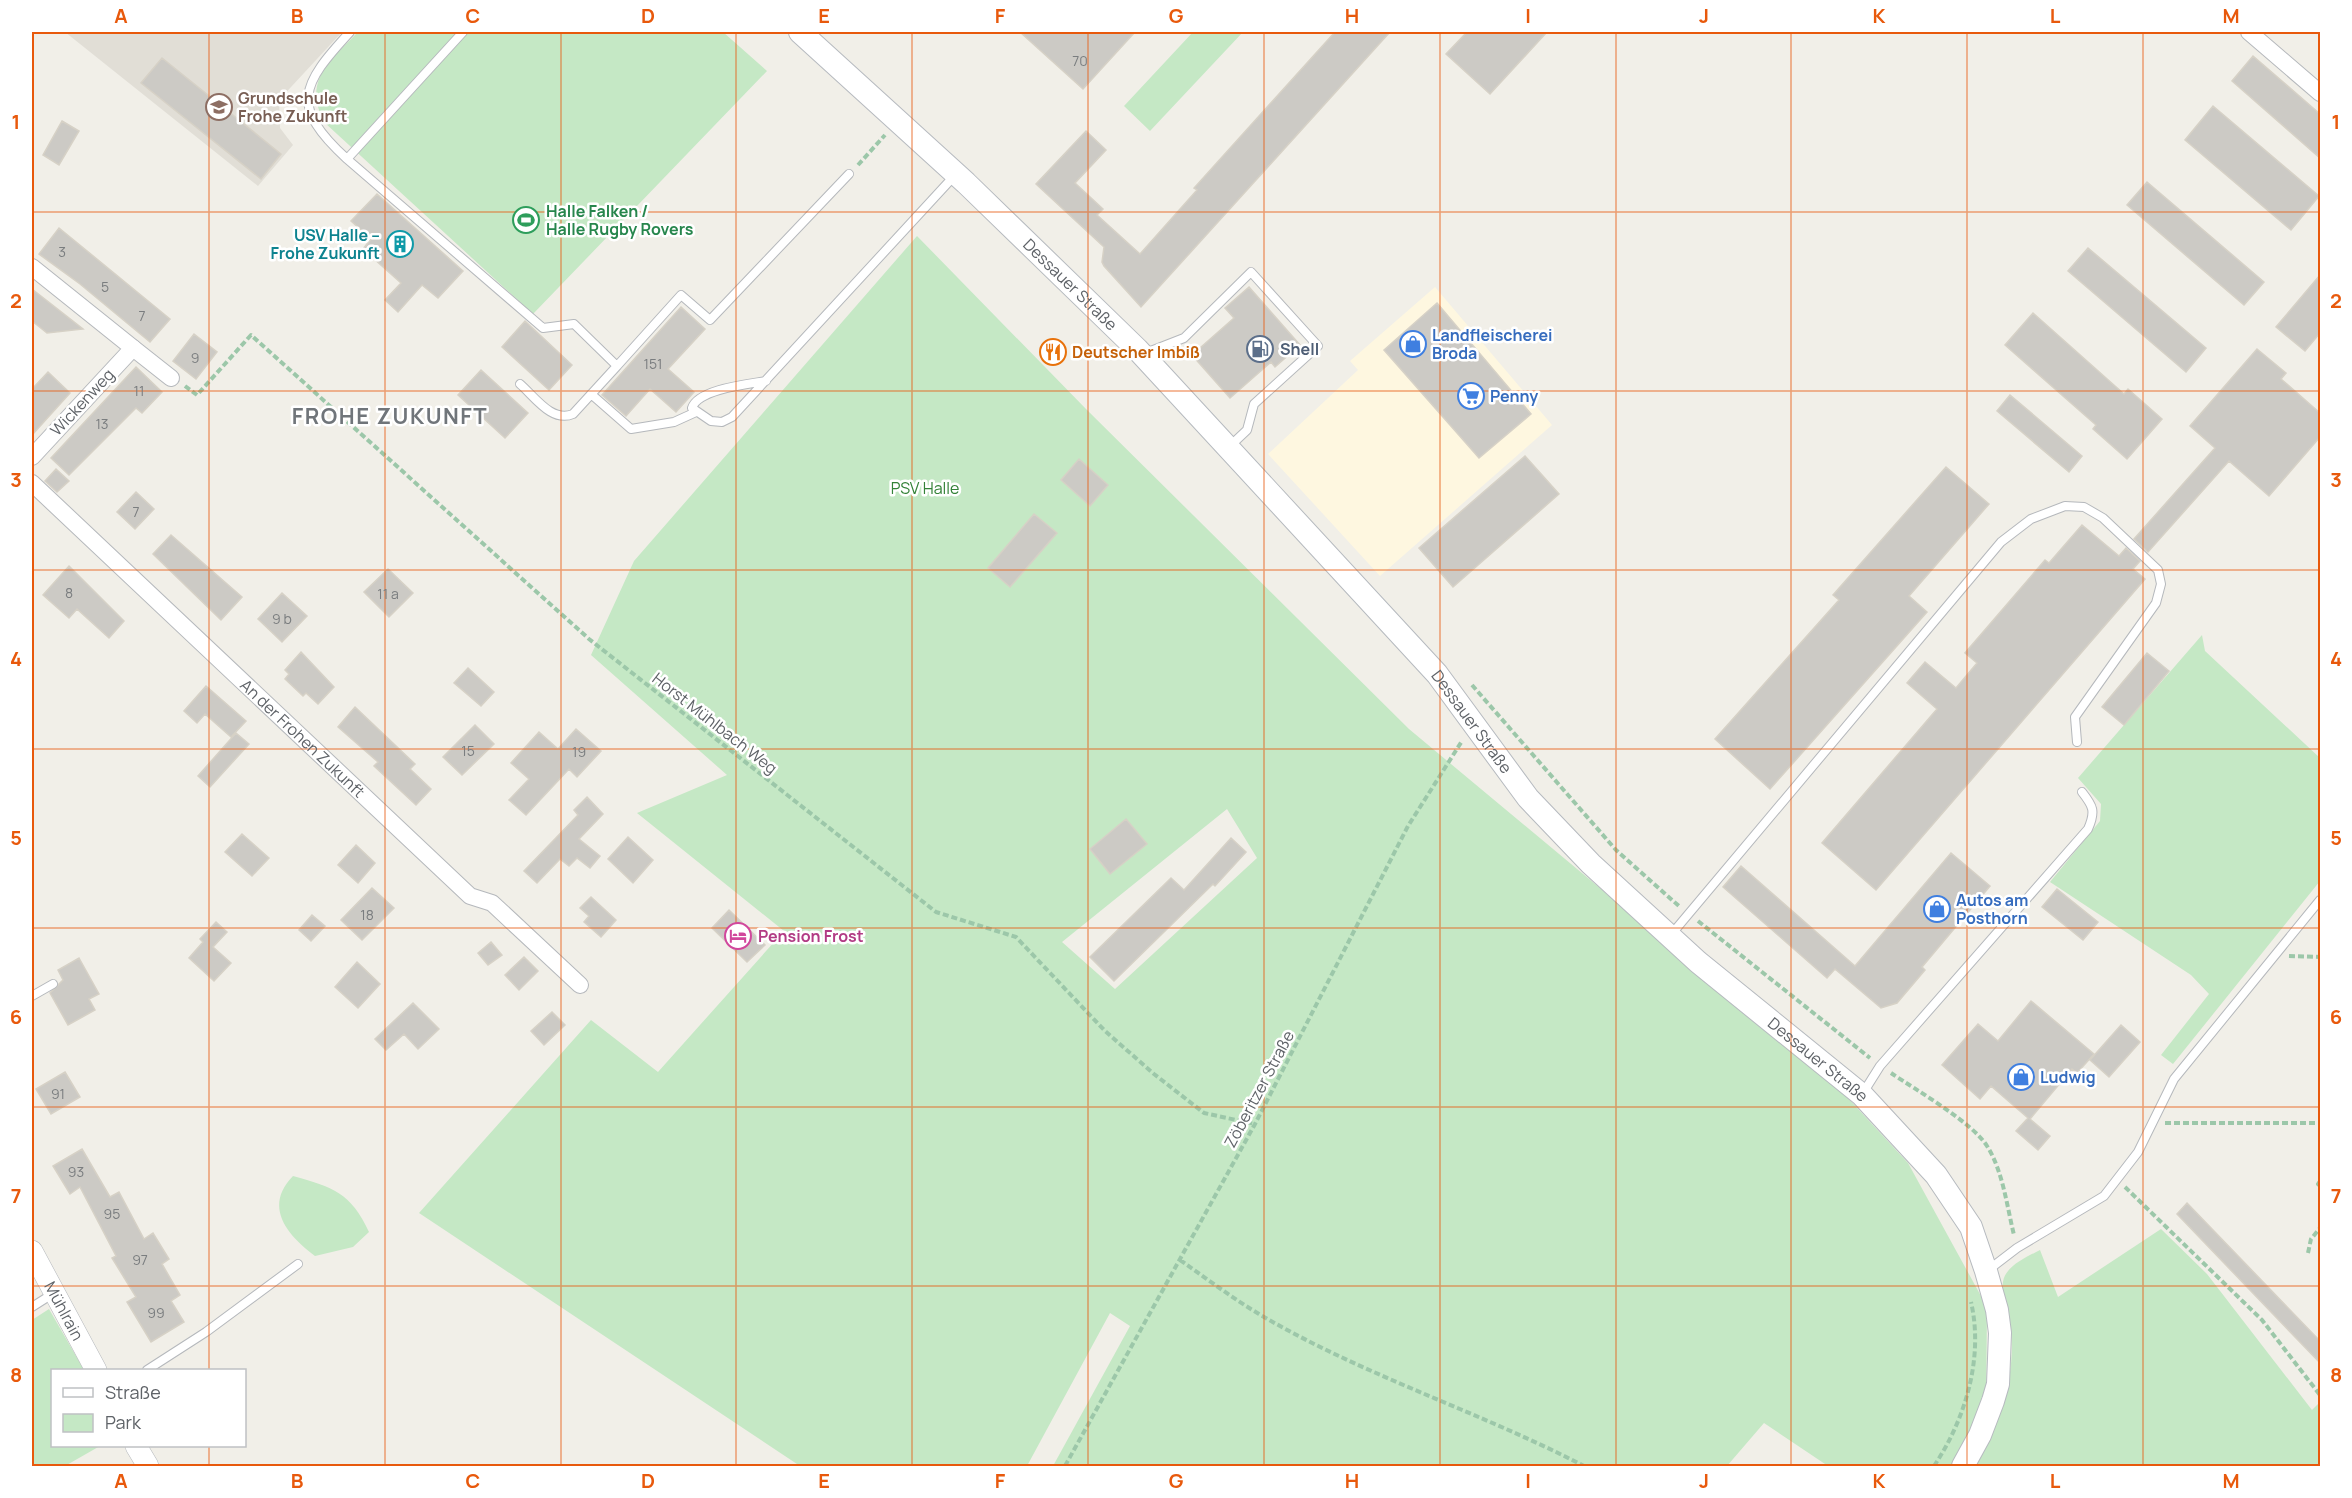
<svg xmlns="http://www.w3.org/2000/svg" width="2352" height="1498" viewBox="0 0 2352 1498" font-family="Manrope,sans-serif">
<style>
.commercial{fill:#fef7e0}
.education{fill:#e1ded6}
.green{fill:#c5e8c5;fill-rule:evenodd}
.building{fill:#cccac5;stroke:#d6d1c6;stroke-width:1.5}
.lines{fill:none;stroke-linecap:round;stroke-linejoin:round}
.service-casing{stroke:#b5b8bc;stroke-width:10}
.minor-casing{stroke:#b5b8bc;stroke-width:18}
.tertiary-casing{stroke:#b5b8bc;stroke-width:22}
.secondary-casing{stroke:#b6babf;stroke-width:24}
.path{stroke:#9cc7a9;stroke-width:4;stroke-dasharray:6 3;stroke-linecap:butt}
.service{stroke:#fff;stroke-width:8}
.minor{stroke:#fff;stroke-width:16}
.tertiary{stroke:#fff;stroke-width:21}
.secondary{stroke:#fff;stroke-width:22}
.grid{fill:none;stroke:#e8590c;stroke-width:1.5;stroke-opacity:0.55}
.labels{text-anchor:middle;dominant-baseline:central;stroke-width:5;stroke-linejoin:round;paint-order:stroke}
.number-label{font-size:14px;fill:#7a7d7f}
.education-label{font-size:16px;font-weight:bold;fill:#785e54;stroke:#fff;text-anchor:start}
.leisure-label{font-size:16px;font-weight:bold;fill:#27864d;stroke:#fff;text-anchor:start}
.culture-label{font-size:16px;font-weight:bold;fill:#0d838f;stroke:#fff;text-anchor:end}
.street-label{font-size:16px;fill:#5f6368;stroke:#fff}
.shop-label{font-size:16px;font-weight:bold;fill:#366cbe;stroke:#fff;text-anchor:start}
.service-label{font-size:16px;font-weight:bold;fill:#4e5e75;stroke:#fff;text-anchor:start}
.food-label{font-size:16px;font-weight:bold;fill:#c56008;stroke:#fff;text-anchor:start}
.park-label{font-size:16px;fill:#348238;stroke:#fff}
.hotel-label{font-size:16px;font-weight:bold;fill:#b23c85;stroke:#fff;text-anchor:start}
.district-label{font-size:22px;font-weight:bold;letter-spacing:1.5px;fill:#70757a;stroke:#fff}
.neatline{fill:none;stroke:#e8590c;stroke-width:2}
.grid-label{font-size:20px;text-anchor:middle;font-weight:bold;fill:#e8590c}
</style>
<rect width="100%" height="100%" fill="#f1efe8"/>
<path class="commercial" d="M1435 287 1552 425 1380 576 1268 454 1358 370 1350 361Z"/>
<path class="education" d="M65 32H342L279 100 280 128 293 145 258 186Z"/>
<path class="green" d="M358 32H723L767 71 533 314 325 123C301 81 331 60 358 32Z
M1193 32H1243L1150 131 1124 106Z
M917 236 1086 409 1409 729 1835 1084 1908 1163 1987 1307 1986 1415 1953 1466H1828L1764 1423 1727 1466H1053L1130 1326 1110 1313 1027 1466H800L419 1213 591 1020 658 1072 784 931 637 813 727 775 591 655 634 561ZM1227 809 1257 858 1115 989 1062 942Z
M2202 635 2205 651 2320 758V881L2173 1064 2161 1055 2209 994 2191 975 2050 882 2100 821 2101 804 2078 778Z
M293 1176C333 1187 351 1193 369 1232L353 1247 315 1256C287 1235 263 1207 293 1176Z
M2161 1229 2207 1274 2312 1410 2320 1402V1466H1974C1999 1423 2016 1379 2011 1328 2009 1314 2001 1295 2003 1282 2005 1266 2027 1257 2040 1250L2058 1297Z
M49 1309 84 1370H52V1446H100L65 1466H32V1320Z"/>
<path class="building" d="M1020 32H1135L1083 89Z
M1335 32H1390L1141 307 1104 266 1102 262 1104 247 1036 184 1086 131 1106 150 1075 183 1103 209 1097 215 1140 254 1197 190 1194 188Z
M1467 32H1547L1490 94 1446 54Z
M2253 56 2320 114V158L2232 81Z
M162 58 281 154 261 179 141 83Z
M2213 106 2319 196 2291 230 2185 140Z
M62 121 79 131 59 165 43 155Z
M2147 182 2264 282 2244 305 2127 205Z
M377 194 463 271 438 298 422 285 398 312 385 300 401 283 363 249 371 239 351 221Z
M59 228 170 319 150 342 80 284 39 254Z
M2088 248 2206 348 2186 372 2068 271Z
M2320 275V333L2305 351 2276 327Z
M1249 287 1300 345 1275 367 1271 362 1230 398 1192 355 1234 318 1225 308Z
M32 289 83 329 47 333 32 321Z
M1437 303 1531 414 1479 458 1384 350Z
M681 307 705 329 668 369 694 392 676 412 650 389 626 416 602 395Z
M2033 313 2124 394 2128 389 2162 419 2127 459 2093 429 2096 425 2005 345Z
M525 321 572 365 549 390 502 347Z
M194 334 217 352 196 379 173 361Z
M2257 349 2286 373 2281 379 2320 413V437L2269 496 2229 461 2148 552 2134 539 2215 448 2190 426Z
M136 367 162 392 142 413 136 408 69 475 51 458Z
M481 370 528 413 505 438 458 395Z
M48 372 70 393 32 435V389Z
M2010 395 2082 456 2069 472 1997 411Z
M1525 456 1559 494 1453 587 1419 548Z
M1079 459 1108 485 1090 506 1061 480Z
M1946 467 1989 504 1909 596 1927 612 1770 789 1715 739 1839 600 1833 595Z
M56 469 69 481 57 492 45 481Z
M136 492 154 509 135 529 117 512Z
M1034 514 1057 533 1010 587 988 568Z
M2082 525 2119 556 2126 548 2140 561 2133 569 2145 579 1876 890 1822 843 1937 709 1907 683 1925 662 1956 688 1977 663 1965 653 2045 560 2049 563Z
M171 535 242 597 221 620 153 554Z
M69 566 124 621 109 638 77 609 69 618 43 595Z
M388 569 413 593 389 617 364 592Z
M282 593 307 616 282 642 258 619Z
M301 652 334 687 318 704 306 693 303 696 285 679 289 674 285 670Z
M2147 653 2169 671 2124 725 2102 707Z
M468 668 494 692 481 706 454 683Z
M206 686 246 721 231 737 205 714 197 723 184 711Z
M355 707 415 764 410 769 431 789 416 805 374 766 378 762 338 727Z
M475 725 494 744 462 775 443 757Z
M576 729 601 751 577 777 569 769 526 815 509 800 529 779 511 763 539 732 558 749Z
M236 733 249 744 210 787 198 776Z
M587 797 603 814 579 839 600 856 590 868 577 858 569 866 560 859 537 883 524 871 578 815 574 810Z
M1126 819 1147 844 1110 874 1090 849Z
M242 834 269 858 252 876 225 852Z
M628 837 653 860 633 883 608 859Z
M1231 838 1246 852 1215 886 1213 884 1114 981 1090 957 1171 878 1184 890Z
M356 845 375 863 358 883 338 865Z
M1951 853 1990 886 1922 967 1925 970 1897 1003 1881 1008 1835 969 1827 978 1723 887 1741 866 1855 966Z
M372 888 394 908 362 940 341 920Z
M2057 889 2098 922 2083 940 2042 907Z
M591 897 616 920 601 937 584 922 589 916 580 908Z
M729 910 765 945 747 962 712 928Z
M312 915 325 926 311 941 299 930Z
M216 922 227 932 213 947 231 963 214 981 189 958 203 942 200 939Z
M491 942 502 955 488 965 478 953Z
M524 957 538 971 519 990 505 975Z
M79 958 99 994 89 999 95 1010 68 1025 50 993 63 980 58 970Z
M357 962 380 984 358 1008 335 987Z
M2031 1001 2094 1054 2077 1073 2072 1069 2030 1119 2050 1136 2038 1150 2016 1131 2028 1118 1991 1086 1980 1099 1942 1065 1978 1024 1998 1041Z
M413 1003 439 1029 418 1049 404 1034 386 1050 375 1039Z
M552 1012 565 1025 544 1045 531 1031Z
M2121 1025 2140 1042 2109 1077 2090 1060Z
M65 1072 80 1097 51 1114 36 1089Z
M82 1149 110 1197 119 1192 144 1239 153 1233 169 1259 162 1264 180 1295 171 1301 184 1322 151 1342 127 1302 136 1297 112 1258 116 1256 80 1187 70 1194 53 1166Z
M2187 1203 2320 1341V1363L2177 1214Z"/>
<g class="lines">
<defs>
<path id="service" d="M350 32C301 85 289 106 347 159L463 32
M347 159 543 328 574 324 617 366 573 414C552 423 535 397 520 384
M1143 354 1184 338 1251 272 1318 346 1254 404 1247 430 1229 447
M617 366 681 295 710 320 849 174
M766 381C749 384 698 389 692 408L711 421 722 422 732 417 956 174
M591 394 631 429 674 422 696 412
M1670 936 2001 542 2031 519 2065 506 2084 507 2103 518 2158 570 2161 584 2156 603 2075 717 2077 742
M32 996 53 984
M1863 1093 1880 1066 2088 829C2096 811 2093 806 2082 792
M1987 1271 2017 1248 2104 1196 2138 1152 2174 1079 2320 900
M32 1307 54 1293
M147 1370 206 1332 298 1264"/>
<g id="minor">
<path d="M2249 32 2320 93"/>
<path d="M32 267 133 348 32 457"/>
<path d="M133 348 171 378"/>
<path id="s1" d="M32 483 470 896 492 903 580 985"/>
</g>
<g id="tertiary">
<path id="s2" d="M32 1251 96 1370"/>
<path d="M136 1446 148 1466"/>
</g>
<g id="secondary">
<path id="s3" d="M800 32 966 183 1137 349 1437 674 1528 798 1591 864 1698 962 1862 1095 1936 1175 1971 1227 1986 1271 1997 1310 2000 1333 1998 1384 1993 1401 1980 1435 1963 1466"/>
</g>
</defs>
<use href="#service" class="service-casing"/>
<use href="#minor" class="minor-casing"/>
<use href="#tertiary" class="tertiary-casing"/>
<use href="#secondary" class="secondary-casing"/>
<path class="path" d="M858 165 885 135
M185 386 197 395 251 335 589 639 936 912 1016 937 1105 1031 1154 1074 1204 1113 1255 1124
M1472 685 1616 850 1680 907
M1698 921 1870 1058
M2289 956 2320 957
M1891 1073C1916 1090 1972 1122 1987 1146 2003 1171 2007 1207 2014 1235
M2165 1123H2320
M2320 1181 2318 1184 2320 1186
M2125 1187 2262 1320 2320 1395
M2308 1253 2311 1239 2320 1228
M1180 1260C1206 1278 1232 1298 1259 1314 1362 1375 1478 1411 1584 1466
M1065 1466 1255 1124 1408 826 1462 741
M1934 1466C1965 1420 1984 1358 1971 1302"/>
<use href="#service" class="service"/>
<use href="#minor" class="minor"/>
<use href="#tertiary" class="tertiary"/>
<use href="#secondary" class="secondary"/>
</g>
<path class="grid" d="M209 32V1370M385 32V1466M561 32V1466M736 32V1466M912 32V1466M1088 32V1466M1264 32V1466M1440 32V1466M1616 32V1466M1791 32V1466M1967 32V1466M2143 32V1466M32 212H2320M32 391H2320M32 570H2320M32 749H2320M32 928H2320M32 1107H2320M32 1286H2320M209 1446V1466"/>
<defs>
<symbol id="school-ring" viewBox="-11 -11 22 22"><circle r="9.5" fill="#fff" stroke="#8d6e63" stroke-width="1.5"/><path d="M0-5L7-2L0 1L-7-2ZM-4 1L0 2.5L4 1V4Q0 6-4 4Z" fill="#8d6e63"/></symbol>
<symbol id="stadium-ring" viewBox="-11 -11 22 22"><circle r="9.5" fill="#fff" stroke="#2e9e5b" stroke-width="1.5"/><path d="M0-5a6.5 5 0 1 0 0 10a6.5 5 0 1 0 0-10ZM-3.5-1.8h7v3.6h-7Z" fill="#2e9e5b"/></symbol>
<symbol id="building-ring" viewBox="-11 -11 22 22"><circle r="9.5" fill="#fff" stroke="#0f9aa8" stroke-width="1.5"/><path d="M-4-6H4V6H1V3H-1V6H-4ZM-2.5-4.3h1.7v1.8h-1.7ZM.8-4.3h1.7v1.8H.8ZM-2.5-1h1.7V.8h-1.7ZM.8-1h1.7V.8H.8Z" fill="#0f9aa8"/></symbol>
<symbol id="shop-ring" viewBox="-11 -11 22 22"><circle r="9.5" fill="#fff" stroke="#3f7fe0" stroke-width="1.5"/><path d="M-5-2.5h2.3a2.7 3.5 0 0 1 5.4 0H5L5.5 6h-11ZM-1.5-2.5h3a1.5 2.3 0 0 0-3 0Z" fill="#3f7fe0"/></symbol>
<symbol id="fuel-ring" viewBox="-11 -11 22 22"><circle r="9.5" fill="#fff" stroke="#5c6f8a" stroke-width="1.5"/><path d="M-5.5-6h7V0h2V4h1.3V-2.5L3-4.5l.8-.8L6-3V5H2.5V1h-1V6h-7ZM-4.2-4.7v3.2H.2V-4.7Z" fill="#5c6f8a"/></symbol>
<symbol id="restaurant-ring" viewBox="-11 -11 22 22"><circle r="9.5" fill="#fff" stroke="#e8710a" stroke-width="1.5"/><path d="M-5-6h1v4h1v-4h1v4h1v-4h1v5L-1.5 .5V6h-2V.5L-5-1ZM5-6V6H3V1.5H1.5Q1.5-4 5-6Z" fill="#e8710a"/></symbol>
<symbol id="supermarket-ring" viewBox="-11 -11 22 22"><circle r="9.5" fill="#fff" stroke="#3f7fe0" stroke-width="1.5"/><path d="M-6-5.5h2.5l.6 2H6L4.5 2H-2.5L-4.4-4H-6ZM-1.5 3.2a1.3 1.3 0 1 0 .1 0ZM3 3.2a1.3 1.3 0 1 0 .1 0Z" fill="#3f7fe0"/></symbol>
<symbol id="hotel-ring" viewBox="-11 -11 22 22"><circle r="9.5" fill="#fff" stroke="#d1479c" stroke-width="1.5"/><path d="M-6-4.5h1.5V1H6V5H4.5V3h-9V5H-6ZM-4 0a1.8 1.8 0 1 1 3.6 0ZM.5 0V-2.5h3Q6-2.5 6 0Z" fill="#d1479c"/></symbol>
</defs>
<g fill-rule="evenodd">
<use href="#school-ring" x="204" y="92" width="30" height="30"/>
<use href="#stadium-ring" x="511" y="205" width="30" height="30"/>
<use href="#building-ring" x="385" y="229" width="30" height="30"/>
<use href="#shop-ring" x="1398" y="329" width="30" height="30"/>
<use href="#fuel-ring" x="1245" y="334" width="30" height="30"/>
<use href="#restaurant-ring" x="1038" y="337" width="30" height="30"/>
<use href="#supermarket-ring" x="1456" y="381" width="30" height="30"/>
<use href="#shop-ring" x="1922" y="894" width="30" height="30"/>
<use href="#hotel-ring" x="723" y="921" width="30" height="30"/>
<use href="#shop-ring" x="2006" y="1062" width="30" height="30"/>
</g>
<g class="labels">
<g class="number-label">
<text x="1080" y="60">70</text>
<text x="62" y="251">3</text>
<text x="105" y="286">5</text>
<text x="142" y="315">7</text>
<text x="195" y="357">9</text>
<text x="653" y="363">151</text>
<text x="139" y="390">11</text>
<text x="102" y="423">13</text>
<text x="136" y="511">7</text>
<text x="69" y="592">8</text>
<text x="388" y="593">11 a</text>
<text x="282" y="618">9 b</text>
<text x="468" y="750">15</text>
<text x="579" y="751">19</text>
<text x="367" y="914">18</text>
<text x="58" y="1093">91</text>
<text x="76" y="1171">93</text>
<text x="112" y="1213">95</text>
<text x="140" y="1259">97</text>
<text x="156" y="1312">99</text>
</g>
<g class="education-label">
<text x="238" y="98">Grundschule<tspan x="238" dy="18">Frohe Zukunft</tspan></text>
</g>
<g class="leisure-label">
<text x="546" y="211">Halle Falken /<tspan x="546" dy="18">Halle Rugby Rovers</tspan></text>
</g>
<g class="culture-label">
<text x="380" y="235">USV Halle –<tspan x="380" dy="18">Frohe Zukunft</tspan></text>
</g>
<g class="street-label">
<text stroke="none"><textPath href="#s3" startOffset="370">Dessauer Straße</textPath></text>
<text transform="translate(82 402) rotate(-47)">Wickenweg</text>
<text stroke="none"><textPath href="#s3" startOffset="964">Dessauer Straße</textPath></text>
<text transform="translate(715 723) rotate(38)">Horst Mühlbach Weg</text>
<text stroke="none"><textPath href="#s1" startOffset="372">An der Frohen Zukunft</textPath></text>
<text stroke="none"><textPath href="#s3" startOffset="1450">Dessauer Straße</textPath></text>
<text transform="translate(1259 1089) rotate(-62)">Zöberitzer Straße</text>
<text stroke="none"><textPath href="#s2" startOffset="68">Mühlrain</textPath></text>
</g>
<g class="shop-label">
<text x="1432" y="335">Landfleischerei<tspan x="1432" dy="18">Broda</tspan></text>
<text x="1490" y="396">Penny</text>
<text x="1956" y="900">Autos am<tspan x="1956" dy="18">Posthorn</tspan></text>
<text x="2040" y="1077">Ludwig</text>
</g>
<g class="service-label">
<text x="1280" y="349">Shell</text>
</g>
<g class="food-label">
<text x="1072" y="352">Deutscher Imbiß</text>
</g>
<g class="park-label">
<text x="925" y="488">PSV Halle</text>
</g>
<g class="hotel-label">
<text x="758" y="936">Pension Frost</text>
</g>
<g class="district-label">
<text x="390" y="416">FROHE ZUKUNFT</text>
</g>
</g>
<rect width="2352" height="1498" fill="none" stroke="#ffffff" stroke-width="66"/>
<rect x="51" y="1369" width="195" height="78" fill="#ffffff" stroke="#bfc1c3" stroke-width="1.5"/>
<rect x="63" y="1388" width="30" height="9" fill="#ffffff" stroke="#bfc1c3" stroke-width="1.5"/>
<text x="105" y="1399" font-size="18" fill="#5f6368">Straße</text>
<rect x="63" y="1414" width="30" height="18" fill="#c5e8c5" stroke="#bfc1c3" stroke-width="1.5"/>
<text x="105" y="1429" font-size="18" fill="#5f6368">Park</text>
<rect x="33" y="33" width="2286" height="1432" class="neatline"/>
<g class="grid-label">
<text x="121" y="23">A</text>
<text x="297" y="23">B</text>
<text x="473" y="23">C</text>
<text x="648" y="23">D</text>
<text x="824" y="23">E</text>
<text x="1000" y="23">F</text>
<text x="1176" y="23">G</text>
<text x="1352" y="23">H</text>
<text x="1528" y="23">I</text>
<text x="1704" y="23">J</text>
<text x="1879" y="23">K</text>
<text x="2055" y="23">L</text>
<text x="2231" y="23">M</text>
<text x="16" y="129">1</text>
<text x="2336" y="129">1</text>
<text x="16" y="308">2</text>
<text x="2336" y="308">2</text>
<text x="16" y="487">3</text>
<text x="2336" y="487">3</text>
<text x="16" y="666">4</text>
<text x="2336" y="666">4</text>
<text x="16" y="845">5</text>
<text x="2336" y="845">5</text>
<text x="16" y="1024">6</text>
<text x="2336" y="1024">6</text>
<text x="16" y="1203">7</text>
<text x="2336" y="1203">7</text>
<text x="16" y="1382">8</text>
<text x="2336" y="1382">8</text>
<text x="121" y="1488">A</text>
<text x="297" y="1488">B</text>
<text x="473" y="1488">C</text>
<text x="648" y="1488">D</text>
<text x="824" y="1488">E</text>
<text x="1000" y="1488">F</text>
<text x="1176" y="1488">G</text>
<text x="1352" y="1488">H</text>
<text x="1528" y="1488">I</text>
<text x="1704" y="1488">J</text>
<text x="1879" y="1488">K</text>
<text x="2055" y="1488">L</text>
<text x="2231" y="1488">M</text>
</g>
</svg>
